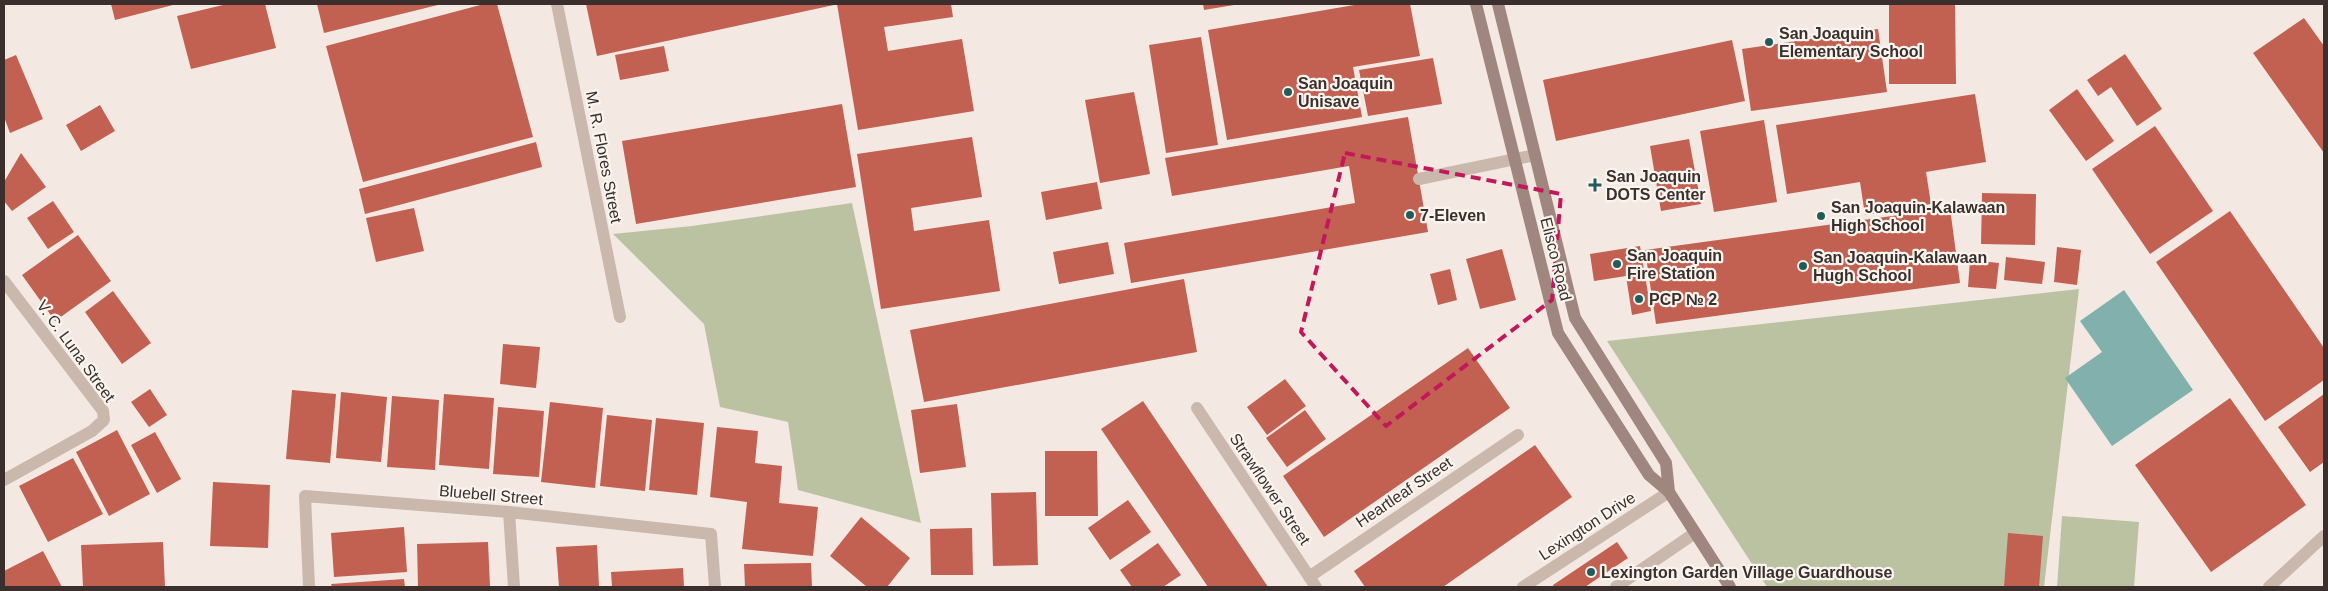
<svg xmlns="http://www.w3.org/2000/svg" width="2328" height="591" viewBox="0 0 2328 591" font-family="Arial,sans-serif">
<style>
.green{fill:#bbc2a2}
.water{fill:#81b0ad}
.building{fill:#c26051}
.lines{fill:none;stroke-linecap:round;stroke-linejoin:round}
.service{stroke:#cbb8ad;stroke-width:12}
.minor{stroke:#cbb8ad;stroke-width:12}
.secondary{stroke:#9f877f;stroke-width:12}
.marked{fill:none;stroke:#c2185b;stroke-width:4;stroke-dasharray:10 6;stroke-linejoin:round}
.poi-dot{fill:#225b59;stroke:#faf4ee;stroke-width:2}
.labels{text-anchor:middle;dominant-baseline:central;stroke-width:4.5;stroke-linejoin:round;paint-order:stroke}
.poi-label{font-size:16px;font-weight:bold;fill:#3a2f2c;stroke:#faf4ee;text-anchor:start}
.street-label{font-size:16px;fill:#3a2f2c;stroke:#faf4ee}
</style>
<rect width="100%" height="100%" fill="#f3e9e2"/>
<path class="green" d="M852 203 921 523 798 490 788 422 720 407 704 324 613 234 692 226Z
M2079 289 2044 587H1767L1607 341Z
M2062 516 2139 522 2134 587H2057Z"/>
<path class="water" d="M2124 290 2193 390 2112 446 2065 378 2102 352 2080 321Z"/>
<path class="building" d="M111 4H173V5L115 20Z
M227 4H265L276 48 191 69 177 16Z
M317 4H442L324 33Z
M484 4H497L533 137 363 182 326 46Z
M586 4H834V5L597 56Z
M837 4H951L953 17 884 27 888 51 962 39 974 111 858 130Z
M1203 4H1234V5L1204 10Z
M1360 4H1410L1420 56 1353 67 1362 117 1227 140 1208 30Z
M1889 4H1955L1956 84H1889Z
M2304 18 2324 46V153L2253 53Z
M1878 29 1887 92 1751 111 1742 49Z
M1201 37 1218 145 1166 153 1149 45Z
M1732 40 1745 101 1556 141 1543 80Z
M664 46 669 71 620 80 615 55Z
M2125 54 2162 109 2137 126 2111 87 2098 96 2087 80Z
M16 55 43 119 10 133 4 117V60Z
M1433 58 1442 104 1368 116 1359 70Z
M2077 89 2114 141 2086 161 2049 110Z
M1134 92 1150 174 1100 183 1085 100Z
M1975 94 1986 162 1926 172 1931 204 1865 215 1860 182 1787 194 1776 125Z
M842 104 856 187 636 224 622 141Z
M100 105 115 131 81 151 66 125Z
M1408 117 1428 232 1131 283 1124 243 1355 203 1349 166 1172 196 1165 158Z
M1764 120 1777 202 1714 212 1700 131Z
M2155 126 2213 211 2150 254 2092 169Z
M972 137 982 197 911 208 914 231 989 220 1000 291 881 309 857 154Z
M1689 139 1701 204 1661 211 1650 146Z
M536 142 542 167 365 214 359 189Z
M21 153 46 187 12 211 4 201V182Z
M1097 182 1102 209 1046 220 1041 192Z
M1982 193 2036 194 2035 245 1981 244Z
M53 201 74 232 48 249 27 218Z
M414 208 424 251 376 262 366 218Z
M1950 208 1960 283 1656 324 1645 250Z
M2230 211 2324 348V380L2265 421 2156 262Z
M78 235 111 281 55 321 22 275Z
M1108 242 1114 274 1059 284 1053 252Z
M1640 246 1651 311 1632 315 1626 276 1594 281 1590 254Z
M2057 247 2081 250 2077 285 2054 282Z
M1502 249 1516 300 1480 309 1466 259Z
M2006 257 2045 262 2042 284 2004 280Z
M1970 260 1999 263 1996 289 1968 287Z
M1450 269 1457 300 1438 305 1430 274Z
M1184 279 1197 352 924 402 910 330Z
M113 291 151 343 122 364 85 312Z
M503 344 540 347 536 388 500 384Z
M1468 348 1510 408 1324 537 1283 476Z
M1285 379 1306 406 1267 435 1247 407Z
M150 389 167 415 149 427 131 402Z
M292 390 336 394 330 463 286 459Z
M341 392 387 397 381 462 336 458Z
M444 394 494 398 489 469 439 465Z
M2324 394V462L2310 472 2278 427Z
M392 396 439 400 435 470 387 467Z
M2230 398 2306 505 2211 572 2135 465Z
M1143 401 1238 542 1268 587H1208L1101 429Z
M550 402 603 408 595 488 541 482Z
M957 404 966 467 920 473 911 410Z
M498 407 544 411 539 477 493 474Z
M1305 410 1326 439 1287 467 1266 438Z
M607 415 652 420 645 491 600 486Z
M656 418 704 423 697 495 649 490Z
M717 427 758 431 755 463 782 466 779 503 818 507 813 556 742 549 747 502 710 497Z
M117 430 150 494 109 516 76 452Z
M155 432 181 479 157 493 131 445Z
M1535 445 1572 497 1443 587H1365L1354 571Z
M1045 451H1097L1098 516H1045Z
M73 458 103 514 48 542 19 486Z
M213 482 270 485 268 548 210 546Z
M1036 492 1038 565 993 566 991 493Z
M1128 500 1151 532 1110 560 1088 528Z
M861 517 910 558 887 587H867L830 556Z
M404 527 407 572 334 577 331 533Z
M972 528 973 575H931L930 529Z
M2008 533 2043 536 2039 587H2004Z
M163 542 165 587H83L81 545Z
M488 542 490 587H418L417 544Z
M1617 542 1628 558 1585 587H1554L1553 585Z
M1158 543 1181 575 1163 587H1132L1120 570Z
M597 545 599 587H559L556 547Z
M43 551 62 587H4V571Z
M811 563 812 587H745L744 564Z
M683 568 684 587H612L611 572Z
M404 579 405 587H332L331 584Z"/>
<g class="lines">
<path class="service" d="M1419 179 1535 155"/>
<path class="minor" d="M557 4 620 317
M4 281 103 411 104 420 92 431 4 480
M1197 408 1316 587
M509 512 514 587
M1309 577 1518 435
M309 587 305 496 509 512 711 534 715 587
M1523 587 1669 492
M1616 587 1695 533
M2269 587 2324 536"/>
<path class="secondary" d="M1476 4 1558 333 1649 475 1669 492 1730 587
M1498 4 1575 318 1666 463 1669 492"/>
</g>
<path class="marked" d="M1345 153 1561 194 1552 300 1386 426 1301 332Z"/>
<g class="poi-dot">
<circle cx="1769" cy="42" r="5"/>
<circle cx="1288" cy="92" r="5"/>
<path d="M1592.5 177.5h5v5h5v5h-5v5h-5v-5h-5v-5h5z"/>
<circle cx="1410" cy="215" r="5"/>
<circle cx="1821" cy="216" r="5"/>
<circle cx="1617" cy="264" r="5"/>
<circle cx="1803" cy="266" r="5"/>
<circle cx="1639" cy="299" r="5"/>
<circle cx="1591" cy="572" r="5"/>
</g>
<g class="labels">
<g class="poi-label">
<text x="1779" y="33">San Joaquin<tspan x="1779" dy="18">Elementary School</tspan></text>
<text x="1298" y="83">San Joaquin<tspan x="1298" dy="18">Unisave</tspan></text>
<text x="1606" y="176">San Joaquin<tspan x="1606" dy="18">DOTS Center</tspan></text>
<text x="1831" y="207">San Joaquin-Kalawaan<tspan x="1831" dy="18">High School</tspan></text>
<text x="1420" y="215">7-Eleven</text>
<text x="1627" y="255">San Joaquin<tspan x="1627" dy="18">Fire Station</tspan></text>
<text x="1813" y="257">San Joaquin-Kalawaan<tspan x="1813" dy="18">Hugh School</tspan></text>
<text x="1649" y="299">PCP № 2</text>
<text x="1601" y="572">Lexington Garden Village Guardhouse</text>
</g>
<g class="street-label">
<text transform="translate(604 157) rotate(79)">M. R. Flores Street</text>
<text transform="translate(1556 259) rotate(76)">Elisco Road</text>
<text transform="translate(76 351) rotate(54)">V. C. Luna Street</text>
<text transform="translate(1270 489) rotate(56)">Strawflower Street</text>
<text transform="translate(1404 492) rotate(-34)">Heartleaf Street</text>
<text transform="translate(491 495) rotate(5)">Bluebell Street</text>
<text transform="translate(1587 526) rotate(-33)">Lexington Drive</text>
</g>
</g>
<rect width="2328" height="591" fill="none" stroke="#3a2f2c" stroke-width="10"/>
</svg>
